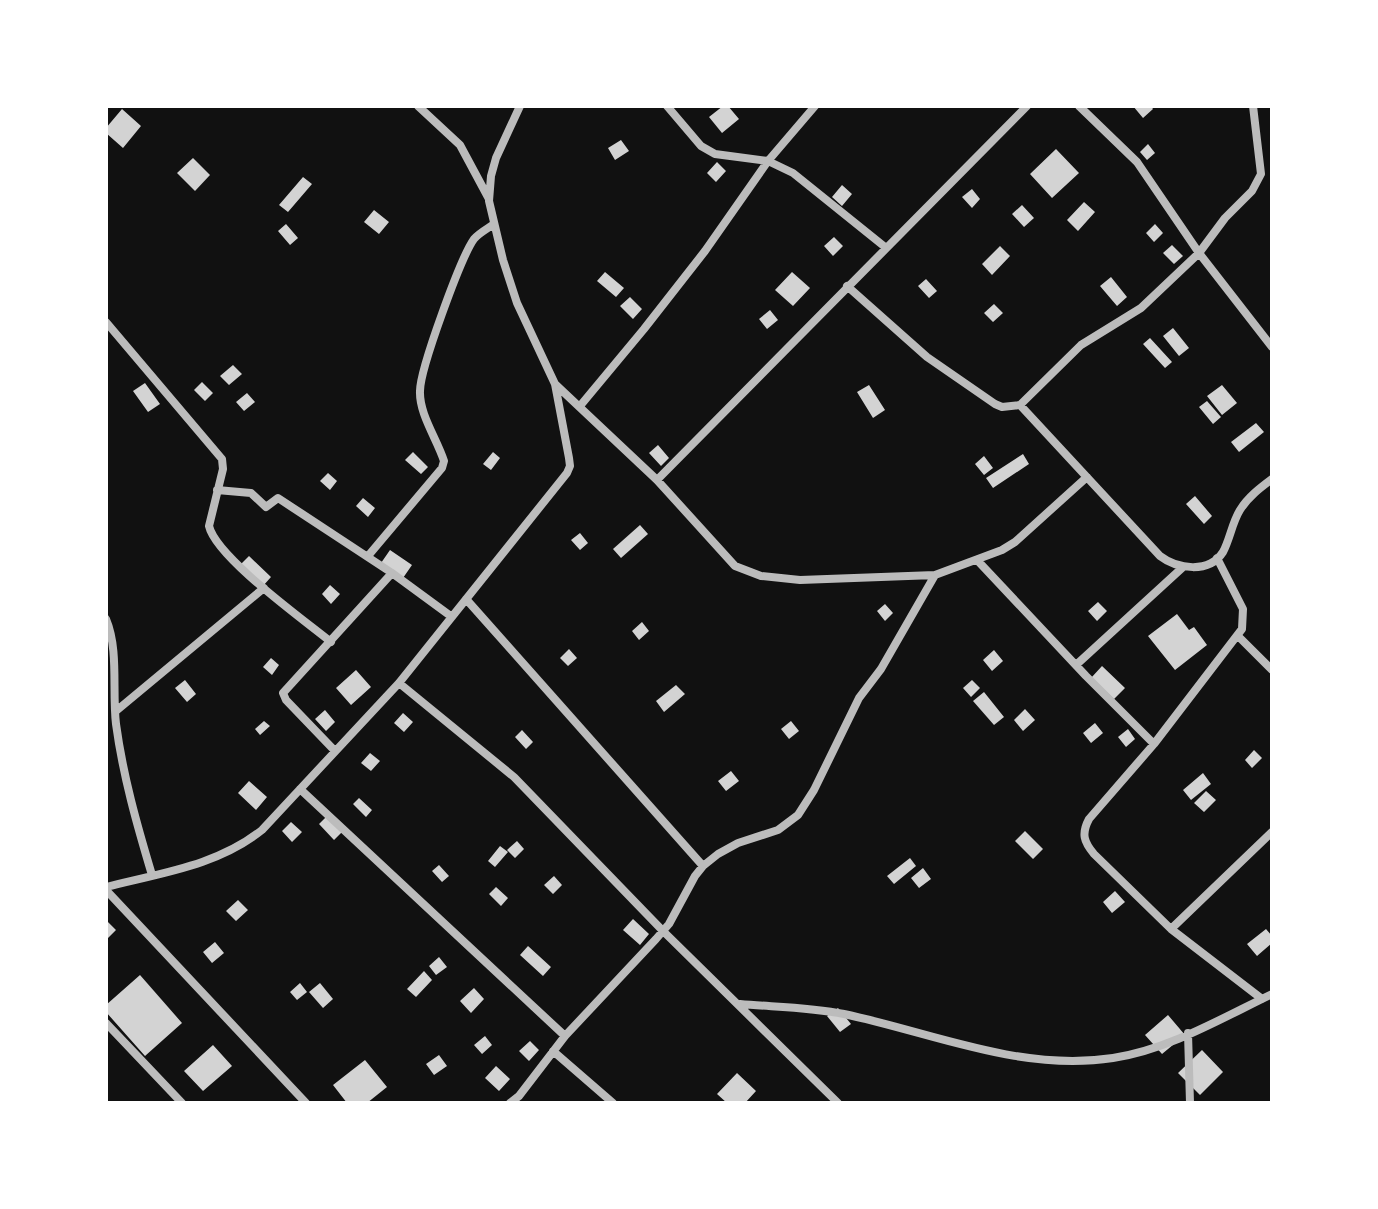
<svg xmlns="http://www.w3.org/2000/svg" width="1378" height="1209" viewBox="0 0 1378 1209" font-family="Poppins,sans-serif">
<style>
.building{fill:#d3d3d3}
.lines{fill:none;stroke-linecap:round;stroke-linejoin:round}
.minor{stroke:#bcbcbc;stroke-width:8}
</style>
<rect width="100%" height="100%" fill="#111"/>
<path class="building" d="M723 106H728L739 119 722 133 709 117Z
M1133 106H1151L1153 109 1143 118Z
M122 109 141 126 123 148 106 133V128Z
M621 140 629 151 615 160 608 148Z
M1148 144 1155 153 1147 160 1140 152Z
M1056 149 1079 173 1052 198 1030 174Z
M193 158 210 175 195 191 177 173Z
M717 162 726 171 716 182 707 173Z
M303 177 312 184 288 212 279 205Z
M842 185 852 194 842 206 832 197Z
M972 189 980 199 972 208 962 197Z
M1084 202 1095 212 1078 231 1067 220Z
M1022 205 1034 218 1024 227 1012 214Z
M374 210 389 222 379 234 364 222Z
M286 224 298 238 290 245 278 231Z
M1155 224 1163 233 1154 242 1146 233Z
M834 237 843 246 833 256 824 246Z
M1172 245 1183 256 1174 264 1163 253Z
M1000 246 1010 256 992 275 982 264Z
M605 272 624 288 616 297 597 281Z
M792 272 810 288 793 306 775 290Z
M1111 277 1127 297 1117 306 1100 286Z
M926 279 937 291 929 298 918 286Z
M630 297 642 309 633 319 620 306Z
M994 304 1003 313 993 322 984 313Z
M770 310 778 320 767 329 759 319Z
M1173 328 1189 348 1179 356 1163 336Z
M1150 338 1172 362 1165 368 1143 344Z
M233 365 242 374 229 385 220 376Z
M202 382 213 393 205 401 194 390Z
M145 383 160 404 148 412 133 391Z
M869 385 885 410 873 418 857 392Z
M1222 385 1237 403 1222 415 1207 396Z
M247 393 255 402 244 411 236 402Z
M1207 401 1221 417 1213 424 1199 407Z
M1256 423 1264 432 1239 452 1231 442Z
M658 445 669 458 661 466 649 453Z
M413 452 428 467 421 474 405 460Z
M493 452 500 458 491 470 483 464Z
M1023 454 1029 464 993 488 986 478Z
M984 456 993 468 984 475 975 464Z
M328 473 337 481 330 490 320 481Z
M1195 496 1212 516 1204 524 1186 504Z
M363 498 375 508 368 517 356 506Z
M640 525 648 534 621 558 613 549Z
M580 533 588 543 580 550 571 540Z
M390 550 412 565 403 578 381 563Z
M249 556 271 577 263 586 241 564Z
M330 585 340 594 331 604 322 594Z
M1098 602 1107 611 1097 621 1088 611Z
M885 604 893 613 885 621 877 611Z
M1177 614 1189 630 1194 627 1207 645 1175 670 1148 636Z
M642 622 649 631 639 640 632 631Z
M569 649 577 658 568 666 560 658Z
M994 650 1003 661 992 671 983 660Z
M271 658 279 665 272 675 263 667Z
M1102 666 1125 688 1114 699 1091 678Z
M356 670 371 687 351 705 336 688Z
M185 680 196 694 187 702 175 688Z
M972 680 980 688 971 697 963 688Z
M676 685 685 694 664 712 656 701Z
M984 692 1004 717 994 725 973 701Z
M1025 709 1035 720 1023 731 1014 720Z
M325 710 335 722 326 731 315 719Z
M403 713 413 722 404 732 394 723Z
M264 721 270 726 260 735 255 729Z
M791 721 799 731 789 739 781 729Z
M1095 723 1103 733 1091 743 1083 733Z
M1128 729 1135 739 1126 747 1118 737Z
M522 730 533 742 526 749 515 737Z
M1254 750 1262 758 1252 768 1245 760Z
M370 753 380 761 371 771 361 763Z
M731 771 739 781 726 791 718 781Z
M1203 773 1211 784 1191 800 1183 790Z
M249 781 267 797 256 810 238 793Z
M1206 791 1216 800 1204 812 1194 803Z
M359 798 372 810 366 817 353 804Z
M330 813 345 829 334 840 319 824Z
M291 822 302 832 292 842 282 831Z
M1025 831 1043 849 1033 859 1015 841Z
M517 841 524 849 515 858 507 850Z
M500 846 508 852 495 867 488 861Z
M910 858 916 866 894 884 887 876Z
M439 865 449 876 442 882 432 871Z
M923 868 931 879 919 888 911 878Z
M554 876 562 885 553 894 544 885Z
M496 887 508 898 501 906 489 894Z
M1115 891 1125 902 1112 913 1103 902Z
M238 900 248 910 236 921 226 911Z
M633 919 649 934 640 945 623 930Z
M106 920 116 930 106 940Z
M1266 929 1272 936V943L1257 956 1247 944Z
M215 942 224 953 212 963 203 952Z
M528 946 551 967 543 976 520 955Z
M439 957 447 967 436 975 429 966Z
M424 971 432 980 416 997 407 989Z
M140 975 182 1023 145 1056 106 1012V1005Z
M300 983 307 992 297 1000 290 992Z
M320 983 333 999 323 1008 309 992Z
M474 988 484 999 471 1013 460 1001Z
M838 1008 851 1024 840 1032 827 1016Z
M1168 1015 1185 1035 1162 1054 1145 1035Z
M485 1036 492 1045 482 1054 474 1045Z
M530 1041 539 1050 529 1061 519 1051Z
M213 1045 232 1066 203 1091 184 1071Z
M1202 1050 1223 1072 1200 1095 1178 1073Z
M439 1055 447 1066 434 1075 426 1064Z
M365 1060 387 1087 367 1103H347L333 1085Z
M496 1066 510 1079 499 1091 485 1078Z
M737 1073 756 1091 745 1103H727L717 1094Z"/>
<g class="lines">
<path class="minor" d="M418 106 460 145 489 199
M667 106 701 146 715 154 768 161 793 173 885 247
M1079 106 1137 162 1199 253 1272 347
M847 286 927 357 995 404 1002 407 1020 405 1081 345 1141 308 1199 253 1225 218 1252 191 1261 174 1253 106
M106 322 222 459 223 469 209 526C216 557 304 620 331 642
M555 384 657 480 735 566 761 576 800 580 935 575
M1020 405 1160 556C1177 569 1209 574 1223 552 1230 539 1232 523 1240 510 1248 497 1260 488 1272 479
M580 406 644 329 705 251 768 161 815 106
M657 480 1027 106
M217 490 251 493 266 507 278 498 392 573 452 617
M368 556 442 468 444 461C437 439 419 414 420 391 420 369 461 257 474 239 479 233 487 229 494 224
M1217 558 1243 609 1242 629 1154 744 1089 819C1081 834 1084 842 1094 854L1171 929 1262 999
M977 560 1086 676 1154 744
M466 599 703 866
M106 619C119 650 112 690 116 724 123 776 137 825 152 875
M1238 636 1272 670
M1076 665 1182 568
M399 683 514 777 663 931 838 1103
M116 711 264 588
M335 751 286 700 283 693 392 573
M300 789 565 1036
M106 887C160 873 217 866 262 830L399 683 567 473 570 466 569 458 555 384 517 303 503 260 489 201 491 176 496 158 520 106
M106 890 306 1103
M1171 929 1272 832
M740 1004C775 1007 810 1007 844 1014 934 1033 1020 1072 1113 1058 1168 1050 1222 1018 1272 994
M106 1023 182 1103
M1188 1033 1190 1103
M553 1051 613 1103
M510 1103 519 1096 565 1036 656 939 669 924 695 876 703 866 718 854 738 843 778 830 798 815 814 790 859 698 881 669 935 575 1002 550 1015 542 1087 477"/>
</g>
<rect width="1378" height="1209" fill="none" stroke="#ffffff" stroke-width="216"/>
</svg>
